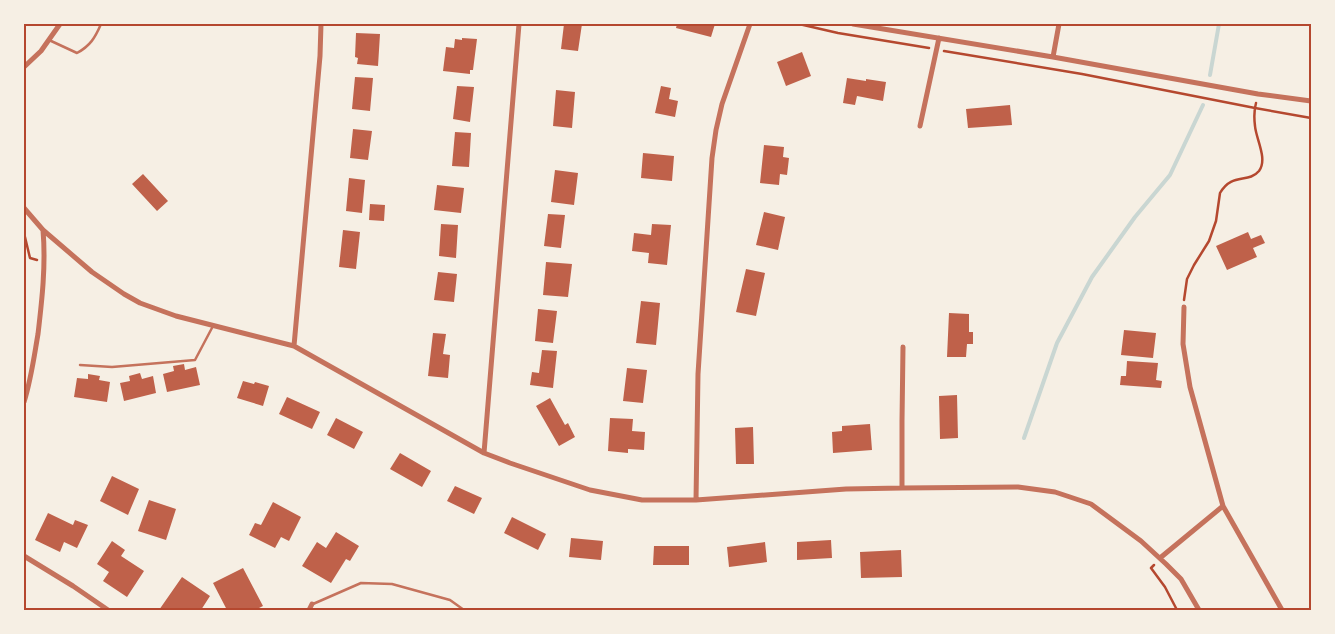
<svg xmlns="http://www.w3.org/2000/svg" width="1335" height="634" viewBox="0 0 1335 634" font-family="Montserrat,sans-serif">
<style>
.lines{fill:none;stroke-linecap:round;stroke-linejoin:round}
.stream{stroke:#c9d6d2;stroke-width:4}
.building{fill:#bf614a}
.path{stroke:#b5482f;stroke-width:2.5}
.service{stroke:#c5725c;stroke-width:2.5}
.minor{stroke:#c5725c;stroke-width:5}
.neatline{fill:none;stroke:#b5482f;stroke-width:2}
</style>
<rect width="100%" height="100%" fill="#f6efe4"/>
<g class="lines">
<path class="stream" d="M1210 75 1219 24
M1024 438 1057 343 1092 277 1135 217 1170 175 1203 105"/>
</g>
<path class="building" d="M564 24H582L578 51 561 49Z
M677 24H715L711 37 676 28Z
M356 33 380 34 378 66 357 64 358 58 355 57Z
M462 38 477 39 473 70H470V74L443 71 446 47 454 48 455 39 462 40Z
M802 52 811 76 786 86 777 62Z
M355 77 373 78 370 111 352 109Z
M847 78 866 81V79L886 82 883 101 857 96 855 105 843 103Z
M457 86 474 87 470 122 453 119Z
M661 86 671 88 669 99 678 101 675 117 655 113Z
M556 90 575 92 572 128 553 126Z
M1010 105 1012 125 968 128 966 109Z
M353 129 372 131 368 160 350 158Z
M455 132 471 133 469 167 452 166Z
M764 145 784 147 783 157 789 158 787 175 780 174 779 185 760 183Z
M643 153 674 156 672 181 641 178Z
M555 170 578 173 574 205 551 202Z
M143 174 168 201 157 211 132 184Z
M349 178 365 180 362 213 346 211Z
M437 185 464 188 461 213 434 210Z
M370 204 385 205 384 221 369 220Z
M764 212 785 217 778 250 756 245Z
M548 214 565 215 561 248 544 246Z
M441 224 458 225 456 258 439 256Z
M652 224 671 225 667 265 648 263 649 253 632 251 634 233 651 235Z
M343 230 360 232 356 269 339 267Z
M1248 232 1251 239 1261 235 1265 243 1253 248 1257 257 1227 270 1216 246Z
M546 262 572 264 568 297 543 295Z
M746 269 765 273 756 316 736 312Z
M438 272 457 274 454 302 434 300Z
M641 301 660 303 656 345 636 343Z
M538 309 557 311 553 343 535 341Z
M949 313 969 314V332H973V344H967L966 357H947Z
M1124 330 1156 333 1153 358 1121 355Z
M433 333 446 334 443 354 450 355 448 378 428 376Z
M542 350 557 351 553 388 530 385 532 372 539 373Z
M1127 361 1158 363 1156 380 1162 381 1161 388 1120 385 1121 376H1126Z
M184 364 185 370 196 367 200 385 167 392 163 374 174 371 173 366Z
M627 368 647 370 643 403 623 401Z
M140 373 142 379 153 376 156 393 124 401 120 383 130 381 129 376Z
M88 374 100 376 99 380 110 382 107 402 74 397 77 378 88 379Z
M243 381 254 384 255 382 269 386 263 406 237 398Z
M957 395 958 438 940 439 939 396Z
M287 397 320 412 312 429 279 414Z
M550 398 565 425 568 423 575 437 559 446 536 406Z
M336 418 363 432 354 449 327 435Z
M610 418 633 419 632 431 645 432 644 450 628 449V453L608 451Z
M870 424 872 450 833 453 832 432 842 431V426Z
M753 427 754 464H736L735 428Z
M400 453 431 471 422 487 390 469Z
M112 476 139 489 128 515 100 501Z
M455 486 482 498 474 514 447 501Z
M149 500 176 509 166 540 138 531Z
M273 502 301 517 289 541 281 537 275 548 249 535 255 523 261 525Z
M48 513 73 525 75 520 88 525 77 548 64 542 60 552 35 540Z
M512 517 546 534 538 550 504 533Z
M336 532 359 546 350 561 346 559 331 583 302 566 317 542 326 548Z
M571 538 603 541 601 560 569 557Z
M831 540 832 558 797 560V542Z
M112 541 125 550 121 556 144 571 127 597 103 581 109 572 97 564Z
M765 542 767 562 729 567 727 547Z
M654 546H689V565H653Z
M901 550 902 577 861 578 860 552Z
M243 568 263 606 255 610H236L235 608 230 610H227L213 583Z
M182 577 210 596 201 610H159Z"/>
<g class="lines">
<path class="path" d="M799 24 838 33 929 48
M944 51 1082 74 1255 108 1311 118
M24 233 30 258 37 260
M1184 300 1187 279 1194 265 1209 241 1216 221 1220 193C1232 172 1248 184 1259 171 1268 159 1256 139 1255 126 1254 118 1254 110 1256 103
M1154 565 1151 568 1165 587 1177 610"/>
<path class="service" d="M49 40 77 53C90 46 95 38 101 24
M80 365 112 367 195 360 213 326
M313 604 361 583 392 584 450 600 464 610"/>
<path class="minor" d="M853 24 1053 57 1258 94 1311 101
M1053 57 1059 24
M24 67 41 51 60 24
M920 126 939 38
M24 208 43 230 92 272 124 294 140 303 176 316 294 346 484 453 510 463 590 490 642 500H696L846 489 902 488 1018 487 1055 492 1091 504 1141 541 1166 564 1181 579 1199 610
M1184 307 1183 344 1190 387 1223 506 1282 610
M294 346 320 56 321 24
M24 402C31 380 34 357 38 334 42 300 46 265 43 230
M484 453 519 24
M902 488V421L903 347
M696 500 698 374 712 158 716 130 722 104 750 24
M24 556 73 586 108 610
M1160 558 1223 506
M309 610 312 604"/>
</g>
<rect width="1335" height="634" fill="none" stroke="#f6efe4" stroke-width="50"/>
<rect x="25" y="25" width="1285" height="584" class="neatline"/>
</svg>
